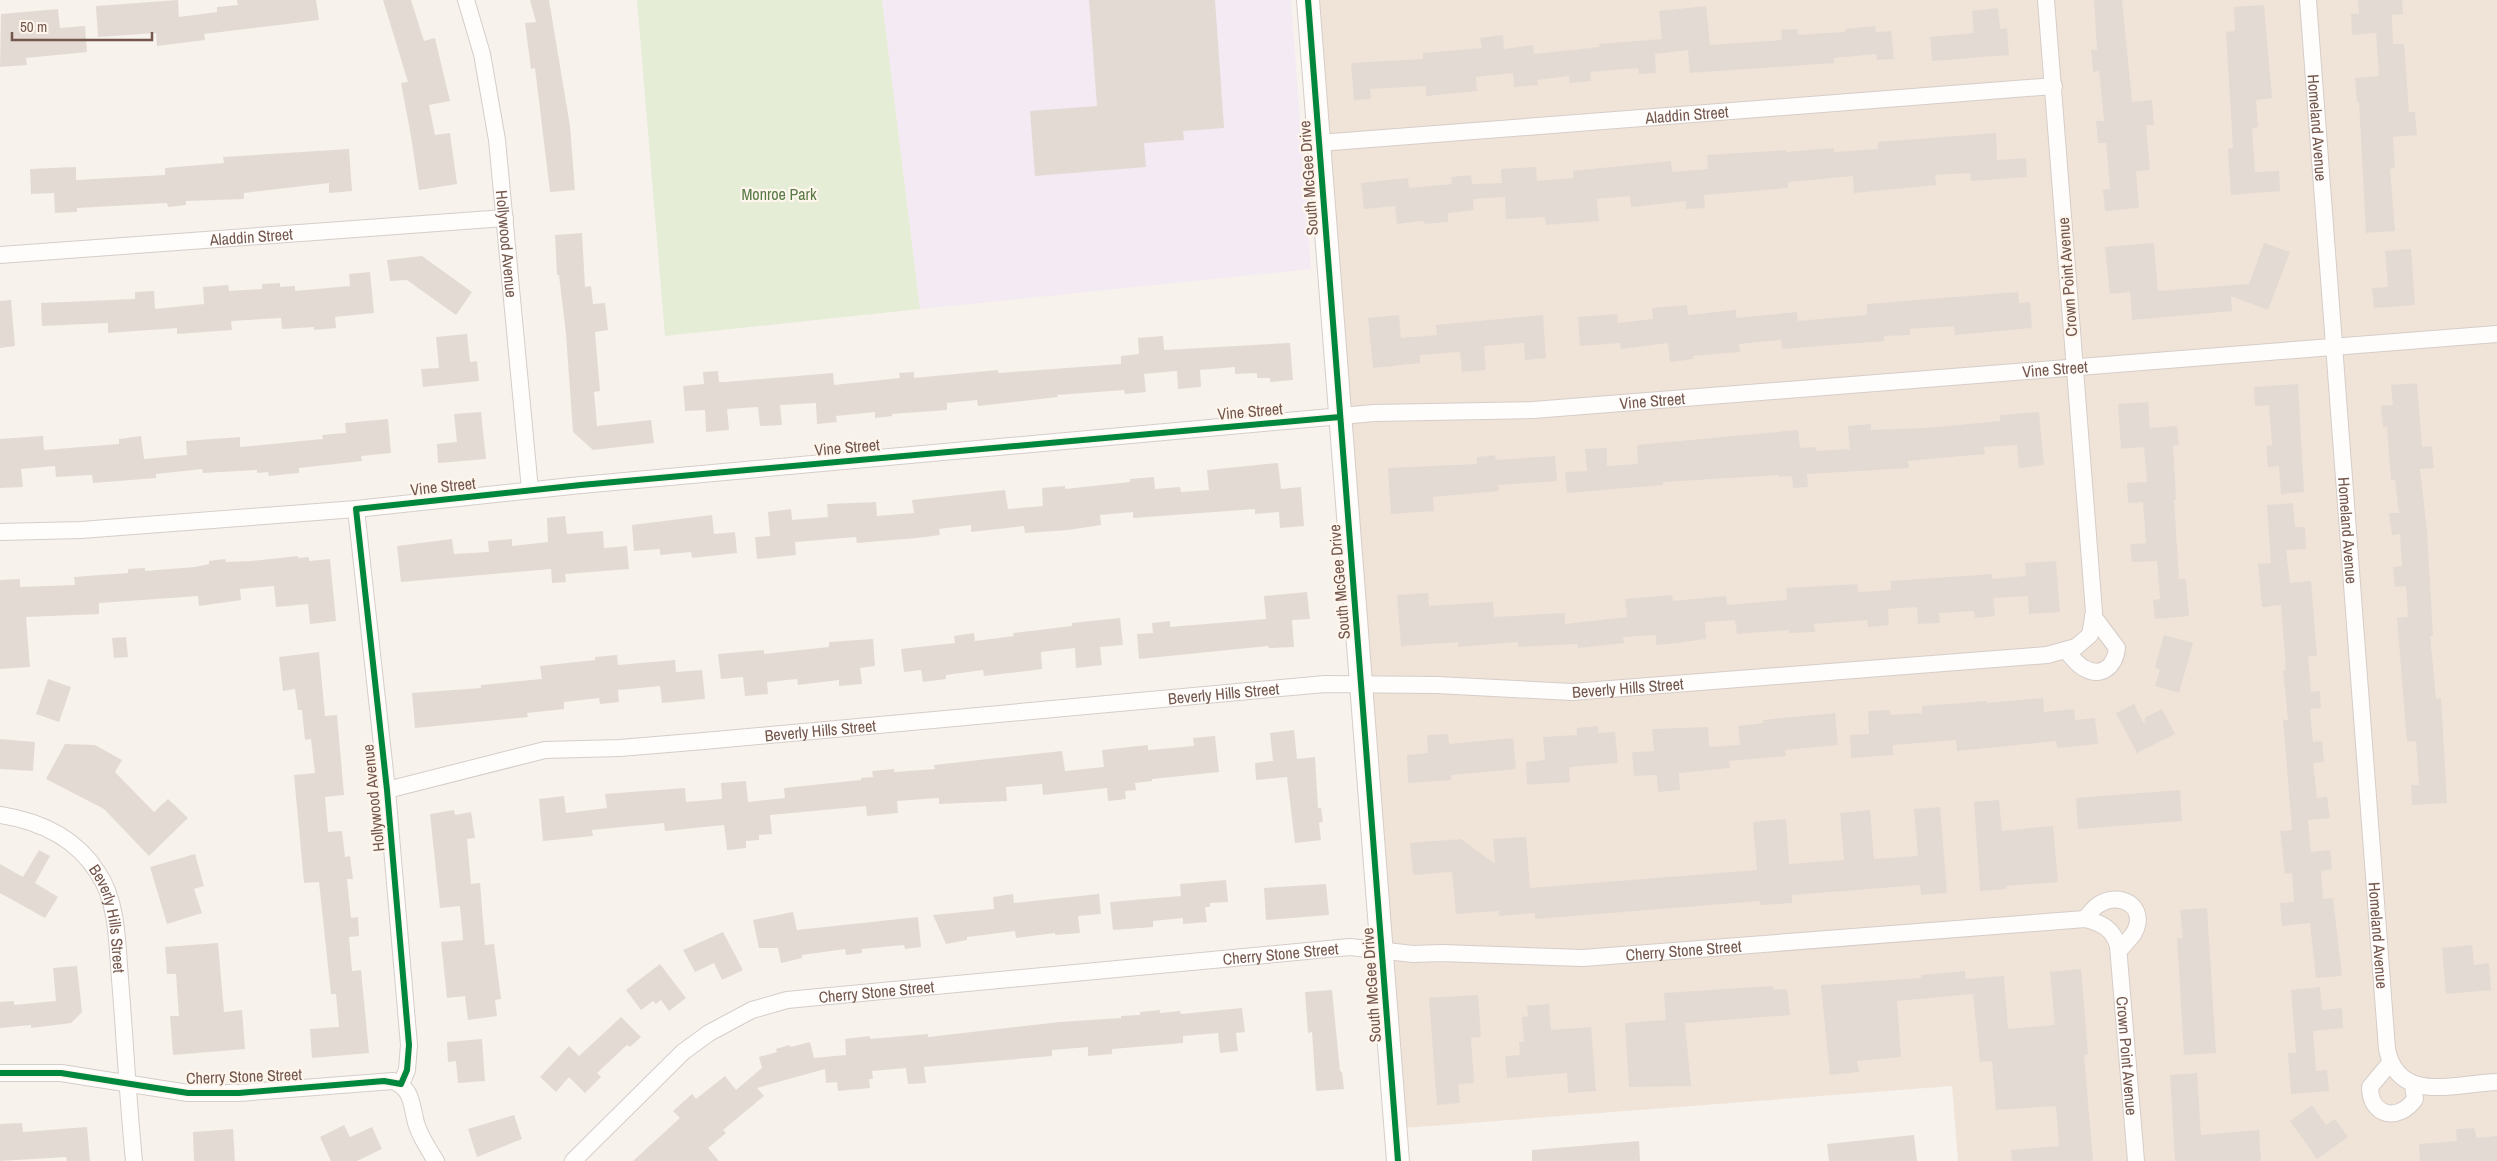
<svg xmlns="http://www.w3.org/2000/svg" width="2497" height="1161" viewBox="0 0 2497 1161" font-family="'Archivo Narrow',sans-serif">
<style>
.residential{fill:#f0e4d9}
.education{fill:#f3eaf3}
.green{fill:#e5edd7}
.building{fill:#e3dad3}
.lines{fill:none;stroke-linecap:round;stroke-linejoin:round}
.street-casing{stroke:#d6cdc8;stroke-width:18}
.secondary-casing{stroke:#d6cdc8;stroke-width:24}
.street{stroke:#fefdfc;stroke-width:16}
.secondary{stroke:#fefdfc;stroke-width:22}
.cycleway-casing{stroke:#fef6ed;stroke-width:9}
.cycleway{stroke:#00873e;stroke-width:6}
.labels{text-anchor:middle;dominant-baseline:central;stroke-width:4.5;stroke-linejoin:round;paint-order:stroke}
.street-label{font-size:16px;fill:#74574c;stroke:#fef6ed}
.park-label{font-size:16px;fill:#587944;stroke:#fef6ed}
</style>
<rect width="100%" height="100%" fill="#f7f2ec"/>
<path class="residential" d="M1319 0H2497V1161H1958L1952 1086 1404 1128Z"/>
<path class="education" d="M882 0H1291L1311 269 920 309Z"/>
<path class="green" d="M637 0H882L920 309 665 336Z"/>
<path class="building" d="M178 0 179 17 217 12V7L238 5 237 0H316L319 20 204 34 205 40 157 46 156 33 98 37 96 6Z
M383 0H411L424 41 435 38 450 101 429 105 435 135 450 133 457 184 419 190 411 136 401 83 408 82Z
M530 0H549L570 126 575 190 550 192 535 68 531 69 525 23 536 22Z
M1089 0H1215L1224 128 1183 131 1184 140 1144 143 1146 167 1035 176 1030 111 1097 106Z
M2094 0H2122L2132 102 2152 100 2154 125H2146L2150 170 2136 171 2139 208 2105 211 2103 190 2110 189 2106 143H2098L2096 121H2104L2099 71 2093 72 2091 50H2097Z
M2358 0H2402L2403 14 2392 15 2393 44H2404L2409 112H2415L2417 135 2393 137 2395 168 2390 169 2395 231 2366 233 2359 102H2357L2355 78 2379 76 2376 33 2352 35 2351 14H2359Z
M2264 5 2272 98 2256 100 2258 127 2252 128 2255 172 2279 171 2280 191 2231 195 2228 149 2233 148 2226 32 2235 31 2234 7Z
M1706 6 1710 45 1782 40 1781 30 1798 29V35L1845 32V29L1875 26 1876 32 1891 31 1894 59 1877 60 1876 54 1834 58V63L1690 73 1688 50 1655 54 1656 73 1639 74 1638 68 1590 72 1591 81 1570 83 1569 76 1537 80 1538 85 1514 87 1513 73 1476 77 1477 91 1426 96V86L1370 89 1371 99 1354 100 1351 63 1423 59V53L1482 48 1480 38 1503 35 1504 49 1533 45 1534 54 1600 47 1599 44 1662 39 1659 11Z
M1998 8 2000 29 2007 28 2009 55 1932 61 1930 37 1974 33 1972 11Z
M58 9 60 28 85 26 87 52 26 58 27 65 0 67 1 14Z
M1996 133 1997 160 2026 158 2027 177 1971 181 1970 173 1935 175 1936 185 1854 193 1853 176 1788 182V188L1704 195 1705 208 1686 209V201L1631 207 1630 196 1597 199 1599 221 1546 225 1545 217 1506 219 1505 197 1473 199 1474 210 1448 213V222L1424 224 1423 221 1397 224 1395 206 1364 209 1361 183 1408 178 1409 188 1452 184 1451 177 1471 175 1472 184 1502 183 1501 169 1536 167 1537 181 1573 178V171L1671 161 1672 172 1708 169 1707 155 1786 150V152L1834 148V152L1878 149V142Z
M349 149 352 191 329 193V183L244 193V199L186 201V205L168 207 167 203 77 208V212L55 213 54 193 31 194 30 169 76 167V180L165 175V168L224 163 223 157Z
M582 233 585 287 591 286 593 304 605 303 608 330 595 332 600 391 594 392 597 426 651 420 654 443 593 450 573 432 566 334 559 275H557L555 235Z
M2154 243 2158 291 2249 284 2264 243 2290 252 2268 310 2231 296 2232 311 2132 320 2130 292 2110 294 2105 247Z
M2411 249 2415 305 2374 308 2372 288 2388 287 2385 251Z
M422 256 472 292 456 315 407 280 390 281 387 260Z
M370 272 374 313 335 317 336 328 314 330V327L282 329 281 318 231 321 232 330 177 334V328L108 333V323L42 326 41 303 135 299V292L154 291 155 309 204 304 203 287 228 285 229 291 262 289V284L280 283V287L295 286V291L350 286 349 274Z
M2018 292 2019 303 2030 302 2032 328 1955 335 1954 326 1910 329V335L1884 336V341L1782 349 1781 340 1739 344 1740 352 1693 356V359L1670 362 1668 343 1621 349 1620 343 1580 346 1578 317 1617 314 1618 323 1653 319 1652 308 1687 305 1688 315 1736 310V318L1797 312 1798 321 1867 315V304Z
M11 300 15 346 0 348V301Z
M1399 315 1401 338 1437 335 1436 325 1543 315 1546 358 1525 360 1524 343 1484 346 1486 370 1462 372 1460 352 1420 355V363L1373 368 1368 318Z
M467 334 470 362 477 361 479 381 423 387 421 369 439 368 436 337Z
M1163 336 1164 350 1290 343 1293 380 1270 382V378H1257V373L1235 374V367L1200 370 1201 387 1178 389 1177 371 1144 374 1146 392 1125 394 1124 390 1057 395 1058 397 978 406 977 400 947 403V410L892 414V416L875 418V412L836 416 837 422 817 424 816 403 780 405 782 425 760 426 758 407 727 409 729 430 706 432 705 410 685 411 683 386 704 384 703 372 718 371 719 382H725L833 373 834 385 900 378 899 373 914 372V378L998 370V373L1121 364V356L1139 354 1138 338Z
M2417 383 2422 447 2432 446 2434 468 2420 469 2427 531 2433 636H2430L2436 699 2441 698 2447 803 2412 805 2411 785H2419L2416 741 2407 742 2397 618 2408 617 2406 586 2395 587 2393 567 2402 566 2400 534 2392 535 2389 513H2399L2395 480H2391L2387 427H2383L2381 406 2393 405 2391 385Z
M2298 384 2304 492 2281 494 2279 466 2268 467 2266 446 2272 445 2269 405 2255 406 2254 387Z
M2148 402 2150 428 2177 426 2179 445H2173L2176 500H2174L2179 579H2186L2189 616 2155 619 2153 600 2160 599 2157 561 2132 562 2130 544 2146 543 2143 502 2128 503 2127 483 2147 482 2144 447 2121 449 2118 404Z
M481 412 486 459 438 463 437 444 457 442 454 414Z
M2039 412 2044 465 2019 468 2017 445 1984 447 1985 454 1908 461 1909 468 1807 474 1808 487 1793 488 1792 476 1779 477V475L1663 482V485L1567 493 1565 472 1587 471 1585 449 1607 448V466L1638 464 1637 445 1798 430 1800 448 1815 447 1816 451 1850 449 1848 426 1871 424V430L1927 428 2000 421V415Z
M388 419 391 453 361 456 362 461 299 468V473L269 476 268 472 257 473V470L203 473 202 469 156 474V478L93 483 92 475 56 477 55 466 21 469 23 487 0 488V439L43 436 44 450 119 444V439L141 436 144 459 187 455 186 441 240 437V447L323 439 322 435 346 433 345 423Z
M1495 455 1496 460 1555 456 1557 481 1498 485 1499 491 1433 497 1434 511 1391 514 1388 468 1477 464V457Z
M1278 463 1281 489 1301 487 1304 526 1280 528 1279 512 1255 514V509L1133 518V512L1100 515 1101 525 1068 530 1025 533 1024 526 971 532V525L939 529 940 535 917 538 857 543 856 537 795 542 796 555 757 559 755 537 770 536 768 512 791 509 792 520 828 517 827 504 876 502 877 516 914 513 912 500 1005 490 1008 509 1043 506 1042 488 1065 486V489L1130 482V479L1154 477 1155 489 1180 487 1181 492 1209 490 1207 470Z
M2293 503 2295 527H2305L2306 549 2286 550 2290 583 2311 581 2317 656H2308L2311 692 2320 691 2321 708 2310 709 2313 742 2322 741 2324 762 2313 763 2317 798 2327 797 2330 818 2308 820 2311 852 2330 850 2332 869 2321 871 2323 899 2333 898 2342 976 2316 978 2310 923 2282 926 2280 903 2294 902 2292 873 2285 874 2280 831 2292 830 2283 720H2288L2283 670H2286L2281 605 2262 607 2258 564 2271 563 2267 505Z
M712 515 714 534 735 532 737 553 692 558 691 552 660 555V549L634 551 632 525Z
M565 516 567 534 603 531 604 548 627 546 629 569 565 574 566 582 552 583 551 569 401 582 397 546 452 539 454 554 489 552 488 541 512 539V546L548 542 547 518Z
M298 556V558L309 557V561L330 559 336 621 310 624 308 604 276 607 274 586 240 589 241 600 199 606 198 596 99 603V614L26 617 30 667 0 669V580L20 579V587L75 585 74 577 128 573V569L145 568V571L195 567 209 564V561L225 559 226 562 251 561Z
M2056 561 2060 612 2029 614 2028 596 1993 598 1995 616 1975 618 1974 611 1939 613 1940 623 1918 624 1917 607 1888 609 1889 625 1868 627 1867 620 1814 624 1815 632 1789 633V630L1737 634 1735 620 1705 622 1706 639 1676 643 1656 645V635L1623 637 1624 643 1578 648 1577 644 1518 647V642L1458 647V642L1401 646 1397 595 1428 593 1429 606 1493 602 1494 617 1565 613V624L1627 617 1625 599 1672 595 1673 601 1726 596 1727 605 1787 600 1786 588 1857 584 1858 592 1891 590V581L1992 574V579L2026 576 2025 563Z
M1307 592 1310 619 1292 620 1294 647 1269 648 1268 646 1139 659 1137 634 1153 633 1152 623 1170 621V627L1266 619 1264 596Z
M1120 618 1123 645 1100 647 1102 665 1076 668 1075 648 1041 652 1042 669 984 676 983 670 946 675V679L923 682 921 670 904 672 901 649 955 643 954 636 974 633 975 641 1014 636 1013 633 1072 626V623Z
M2164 635 2193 643 2179 693 2155 686 2160 670 2155 667Z
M126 637 128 657 114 658 112 638Z
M873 639 875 666 860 668 862 684 839 686V680L798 685 797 679 767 682 768 694 745 696 743 677 721 679 718 654 764 650V654L829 647V642Z
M319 652 325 716 337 715 344 795 325 797 328 832 342 831 345 857 350 856 353 879H347L351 918 358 917 359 936 349 937 352 971 361 970 369 1053 312 1058 310 1029 339 1027 336 994H331L319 882 304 883 294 775 315 773 311 739 305 740 302 710H298L295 689 283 691 279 657Z
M617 655 618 665 675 660 676 672 702 670 705 699 662 703 660 686 618 690 619 702 600 704 599 698 564 702V709L527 713 528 717 415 728 412 693 481 688V685L542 679 540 666 595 660V657Z
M48 679 71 687 59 722 36 714Z
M2043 698 2044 712 2074 709 2075 720 2095 718 2098 744 2057 748 2056 741 1957 751 1956 740 1893 745V755L1851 758 1850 735 1869 734 1868 711 1890 710V715L1922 713V706L1987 701V703Z
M2134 704 2144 724 2146 717 2162 709 2175 734 2135 754 2136 751 2116 713Z
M1835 713 1838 745 1785 750 1786 756 1729 761 1730 768 1679 773 1680 790 1658 792 1657 775 1634 776 1632 752 1654 751 1652 729 1708 727 1709 747 1740 745 1738 726 1764 723 1763 720Z
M1598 726V733L1615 732 1618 763 1569 767 1570 782 1527 785 1526 762 1545 760 1543 737 1577 735V728Z
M1294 730 1297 759 1315 757 1318 808H1321L1323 822 1319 823 1321 840 1295 843 1287 777 1256 780 1255 763 1273 761 1270 733Z
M1448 734 1449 744 1513 738 1516 769 1451 775V780L1408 783 1407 755 1428 753 1427 735Z
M1215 736 1219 772 1152 779V781L1135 783 1136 790 1125 791 1126 799 1108 801 1107 788 1043 795 1042 784 1006 787 1007 801 939 804V798L897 801 898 813 867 816 866 806 770 815 772 834 759 835V840L746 841V848L727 850 724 825 665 831 664 823 592 830 593 836 543 841 539 799 564 796 566 813 607 808 605 794 685 788 686 802 722 799 721 783 746 781 748 802 785 798 784 788 861 780V778L873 777 872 771 894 769V772L935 769 934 765 1062 751 1065 771 1104 767 1102 750 1148 745V750L1194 746 1193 738Z
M0 739 35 742 33 771 0 769Z
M65 744 95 745 122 760 115 772 154 812 168 799 188 818 149 856 104 809 46 779Z
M2180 790 2182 821 2078 829 2076 798Z
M1999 800 2002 831 2053 826 2058 882 2006 886V889L1980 891 1974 802Z
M1940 807 1947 893 1921 895 1920 885 1792 895V903L1760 905V901L1535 919V913L1499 916V911L1456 914 1452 872 1413 875 1410 843 1461 839 1495 864 1493 839 1526 837 1530 888 1757 870 1753 822 1786 819 1789 864 1844 860 1840 813 1870 810 1874 859 1918 856 1914 809Z
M454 810 455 815 471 812 475 838 467 839 471 884 480 883 485 945 494 944 501 999 495 1000 497 1016 468 1020 465 996 447 998 441 942 463 940 460 906 440 908 430 814Z
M39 850 50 856 35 883 58 897 45 918 0 893V864L23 877Z
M195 854 204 886 194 889 202 913 167 924 150 867Z
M1226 880 1228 902 1210 903V907H1205L1207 922 1183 924V918L1153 921V927L1113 930 1110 902 1181 896 1180 884Z
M1326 884 1329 915 1266 920 1264 888Z
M1013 894 1014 903 1099 894 1101 914 1078 916 1080 933 1055 935V933L1016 938 1015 931 967 937V940L946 944 933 915 994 909 993 897Z
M2207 908 2216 1053 2184 1055 2177 938H2183L2180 910Z
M793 912 797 930 918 917 921 947 905 949 904 945 862 949V953L846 955 845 949 802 955V958L781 963 778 948H759L753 920Z
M723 932 743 970 722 980 714 963 695 972 683 950Z
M218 943 224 1012 242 1010 245 1049 173 1055 170 1016H179L176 974H167L165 947Z
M2472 945 2474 965 2489 963 2491 990 2446 994 2442 948Z
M660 964 686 998 669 1011 661 1000 656 1004 653 1001 641 1010 626 990Z
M77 966 82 1012 71 1023 31 1028V1025L0 1028V1002L14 1001V1005L56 1001 53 968Z
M2081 969 2088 1054 2084 1055 2093 1161H2012L2011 1150 2059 1146 2056 1106 1996 1110 1992 1061 1980 1062 1973 994 1897 1001 1901 1057 1857 1061 1859 1072 1830 1075 1821 985 1921 978V975L1965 971V979L2004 976 2008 1029 2055 1025 2050 972Z
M1772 986 1774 990 1787 989 1790 1015 1685 1023 1691 1086 1629 1087 1625 1023 1666 1020 1664 993Z
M2320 987 2322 1010 2342 1008 2343 1028 2313 1031 2316 1071 2327 1070 2329 1091 2291 1094 2288 1053H2296L2291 990Z
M1332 990 1340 1071 1342 1072 1344 1089 1316 1091 1312 1032 1308 1033 1305 992Z
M1478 995 1481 1037 1471 1038 1474 1083 1458 1084 1460 1103 1437 1105 1429 998Z
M1549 1004 1551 1030 1591 1027 1596 1091 1568 1093 1567 1073 1507 1078 1505 1056 1520 1055 1519 1042H1524L1522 1017 1528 1016 1527 1006Z
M1242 1008 1245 1032 1236 1033 1238 1051 1220 1053 1218 1033 1183 1036V1043L1112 1049V1054L1088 1056V1047L1052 1050V1056L924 1067 926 1083 908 1084 906 1068 872 1071 873 1079H869L870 1088 838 1091 837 1082 826 1083 825 1069 757 1088 764 1096 723 1130 726 1133 708 1148 719 1161H633L680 1118 673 1111 692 1094 696 1099 725 1076 736 1090 762 1068 759 1057 777 1052 776 1049 789 1045 791 1047 810 1042 814 1058 846 1055 845 1039 870 1036V1039L928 1034V1037L1060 1022 1121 1018V1016L1140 1015V1012L1160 1010V1013L1180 1011 1181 1014Z
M621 1017 641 1037 630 1047 627 1045 597 1073 601 1077 585 1093 569 1077 556 1092 540 1077 569 1046 579 1056Z
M482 1039 485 1081 458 1083 456 1061 448 1062 447 1042Z
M2197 1073 2201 1135 2259 1130 2261 1161H2175L2170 1075Z
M2312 1105 2326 1125 2335 1119 2348 1137 2317 1159 2290 1121Z
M514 1115 522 1139 477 1157 468 1129Z
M22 1123 23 1132 87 1127 90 1161H67L66 1157 0 1161V1124Z
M344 1125 350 1137 372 1127 382 1149 357 1161H331L320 1137Z
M2474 1128 2477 1138 2497 1136V1161H2420L2419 1144 2457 1141 2456 1129Z
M233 1129 235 1161H194L193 1132Z
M1914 1135 1917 1161H1829L1827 1144Z
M1639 1141 1640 1161H1532V1150Z"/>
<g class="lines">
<defs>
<g id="street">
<path id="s1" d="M466 0 482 54 497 140 530 490"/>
<path id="s2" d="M2308 0 2387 1049C2398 1105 2456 1083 2497 1082"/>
<path id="s3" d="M1319 143 2054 86"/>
<path id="s4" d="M0 255 505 218"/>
<path d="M356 509 387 790 409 1045 407 1070 401 1084"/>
<path id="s5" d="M0 532 81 530 356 509 581 485 1374 413 1533 410 2497 334"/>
<path d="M2066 651C2072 656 2077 665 2084 668 2101 678 2115 667 2117 648L2093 616"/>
<path id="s6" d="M387 790 545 750 620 748 704 741 1325 684 1437 685 1572 692 2047 655 2076 647 2090 635 2094 612 2046 0"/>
<path id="s7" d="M0 815C39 821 76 838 98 873 118 902 117 945 120 979 125 1040 128 1101 134 1161"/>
<path d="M2085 919C2089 915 2093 908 2098 905 2120 890 2148 907 2134 933 2130 939 2123 945 2119 951"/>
<path d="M2390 1063 2370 1087C2370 1117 2399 1122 2415 1099L2413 1085"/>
<path d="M0 1073H61L188 1093H239L393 1081C414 1089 411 1108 417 1126 421 1138 429 1150 436 1161"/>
<path id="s8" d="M573 1161 683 1052 709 1033 752 1010 787 1000 1350 947 1413 954 1442 953 1583 958 2085 919C2102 923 2113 929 2118 946L2136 1161"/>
</g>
<path id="secondary" d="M1308 0 1398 1161"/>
</defs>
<use href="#street" class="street-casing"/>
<use href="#secondary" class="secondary-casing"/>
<use href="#street" class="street"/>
<use href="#secondary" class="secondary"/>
<defs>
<path id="cycleway" d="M1308 0 1398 1161
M0 1073H61L188 1093H239L384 1081 401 1084 407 1070 409 1045 387 790 356 509 581 485 1340 417"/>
</defs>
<use href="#cycleway" class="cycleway-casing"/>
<use href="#cycleway" class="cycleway"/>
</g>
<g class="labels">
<g class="street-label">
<text stroke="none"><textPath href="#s3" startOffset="369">Aladdin Street</textPath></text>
<text stroke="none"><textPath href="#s2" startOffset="128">Homeland Avenue</textPath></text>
<text transform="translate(1308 178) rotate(-94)">South McGee Drive</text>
<text stroke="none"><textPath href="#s4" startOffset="252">Aladdin Street</textPath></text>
<text stroke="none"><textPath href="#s1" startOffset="248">Hollywood Avenue</textPath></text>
<text transform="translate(2067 277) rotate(-94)">Crown Point Avenue</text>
<text stroke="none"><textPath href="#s5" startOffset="2062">Vine Street</textPath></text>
<text stroke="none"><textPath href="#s5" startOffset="1658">Vine Street</textPath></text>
<text transform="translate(1250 411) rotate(-5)">Vine Street</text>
<text transform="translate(847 447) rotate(-5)">Vine Street</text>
<text transform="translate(443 486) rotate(-6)">Vine Street</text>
<text stroke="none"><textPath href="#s2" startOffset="532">Homeland Avenue</textPath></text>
<text transform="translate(1339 582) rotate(-95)">South McGee Drive</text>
<text stroke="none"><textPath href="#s6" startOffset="1249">Beverly Hills Street</textPath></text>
<text stroke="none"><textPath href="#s6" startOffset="844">Beverly Hills Street</textPath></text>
<text stroke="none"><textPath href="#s6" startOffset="439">Beverly Hills Street</textPath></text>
<text transform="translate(373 798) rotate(-96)">Hollywood Avenue</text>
<text stroke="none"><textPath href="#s7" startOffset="165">Beverly Hills Street</textPath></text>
<text stroke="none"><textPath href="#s2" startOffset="938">Homeland Avenue</textPath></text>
<text stroke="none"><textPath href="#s8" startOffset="1172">Cherry Stone Street</textPath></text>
<text stroke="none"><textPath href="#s8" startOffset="768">Cherry Stone Street</textPath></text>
<text transform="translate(1371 985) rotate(-94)">South McGee Drive</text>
<text stroke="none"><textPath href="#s8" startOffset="362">Cherry Stone Street</textPath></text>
<text stroke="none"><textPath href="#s8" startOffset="1730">Crown Point Avenue</textPath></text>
<text transform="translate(244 1076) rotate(-2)">Cherry Stone Street</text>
</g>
<g class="park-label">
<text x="779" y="194">Monroe Park</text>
</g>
</g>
<path d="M12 32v8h140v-8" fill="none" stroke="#74574c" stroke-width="2.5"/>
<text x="20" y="32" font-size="15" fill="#74574c" stroke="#fef6ed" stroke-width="4" paint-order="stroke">50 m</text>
</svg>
